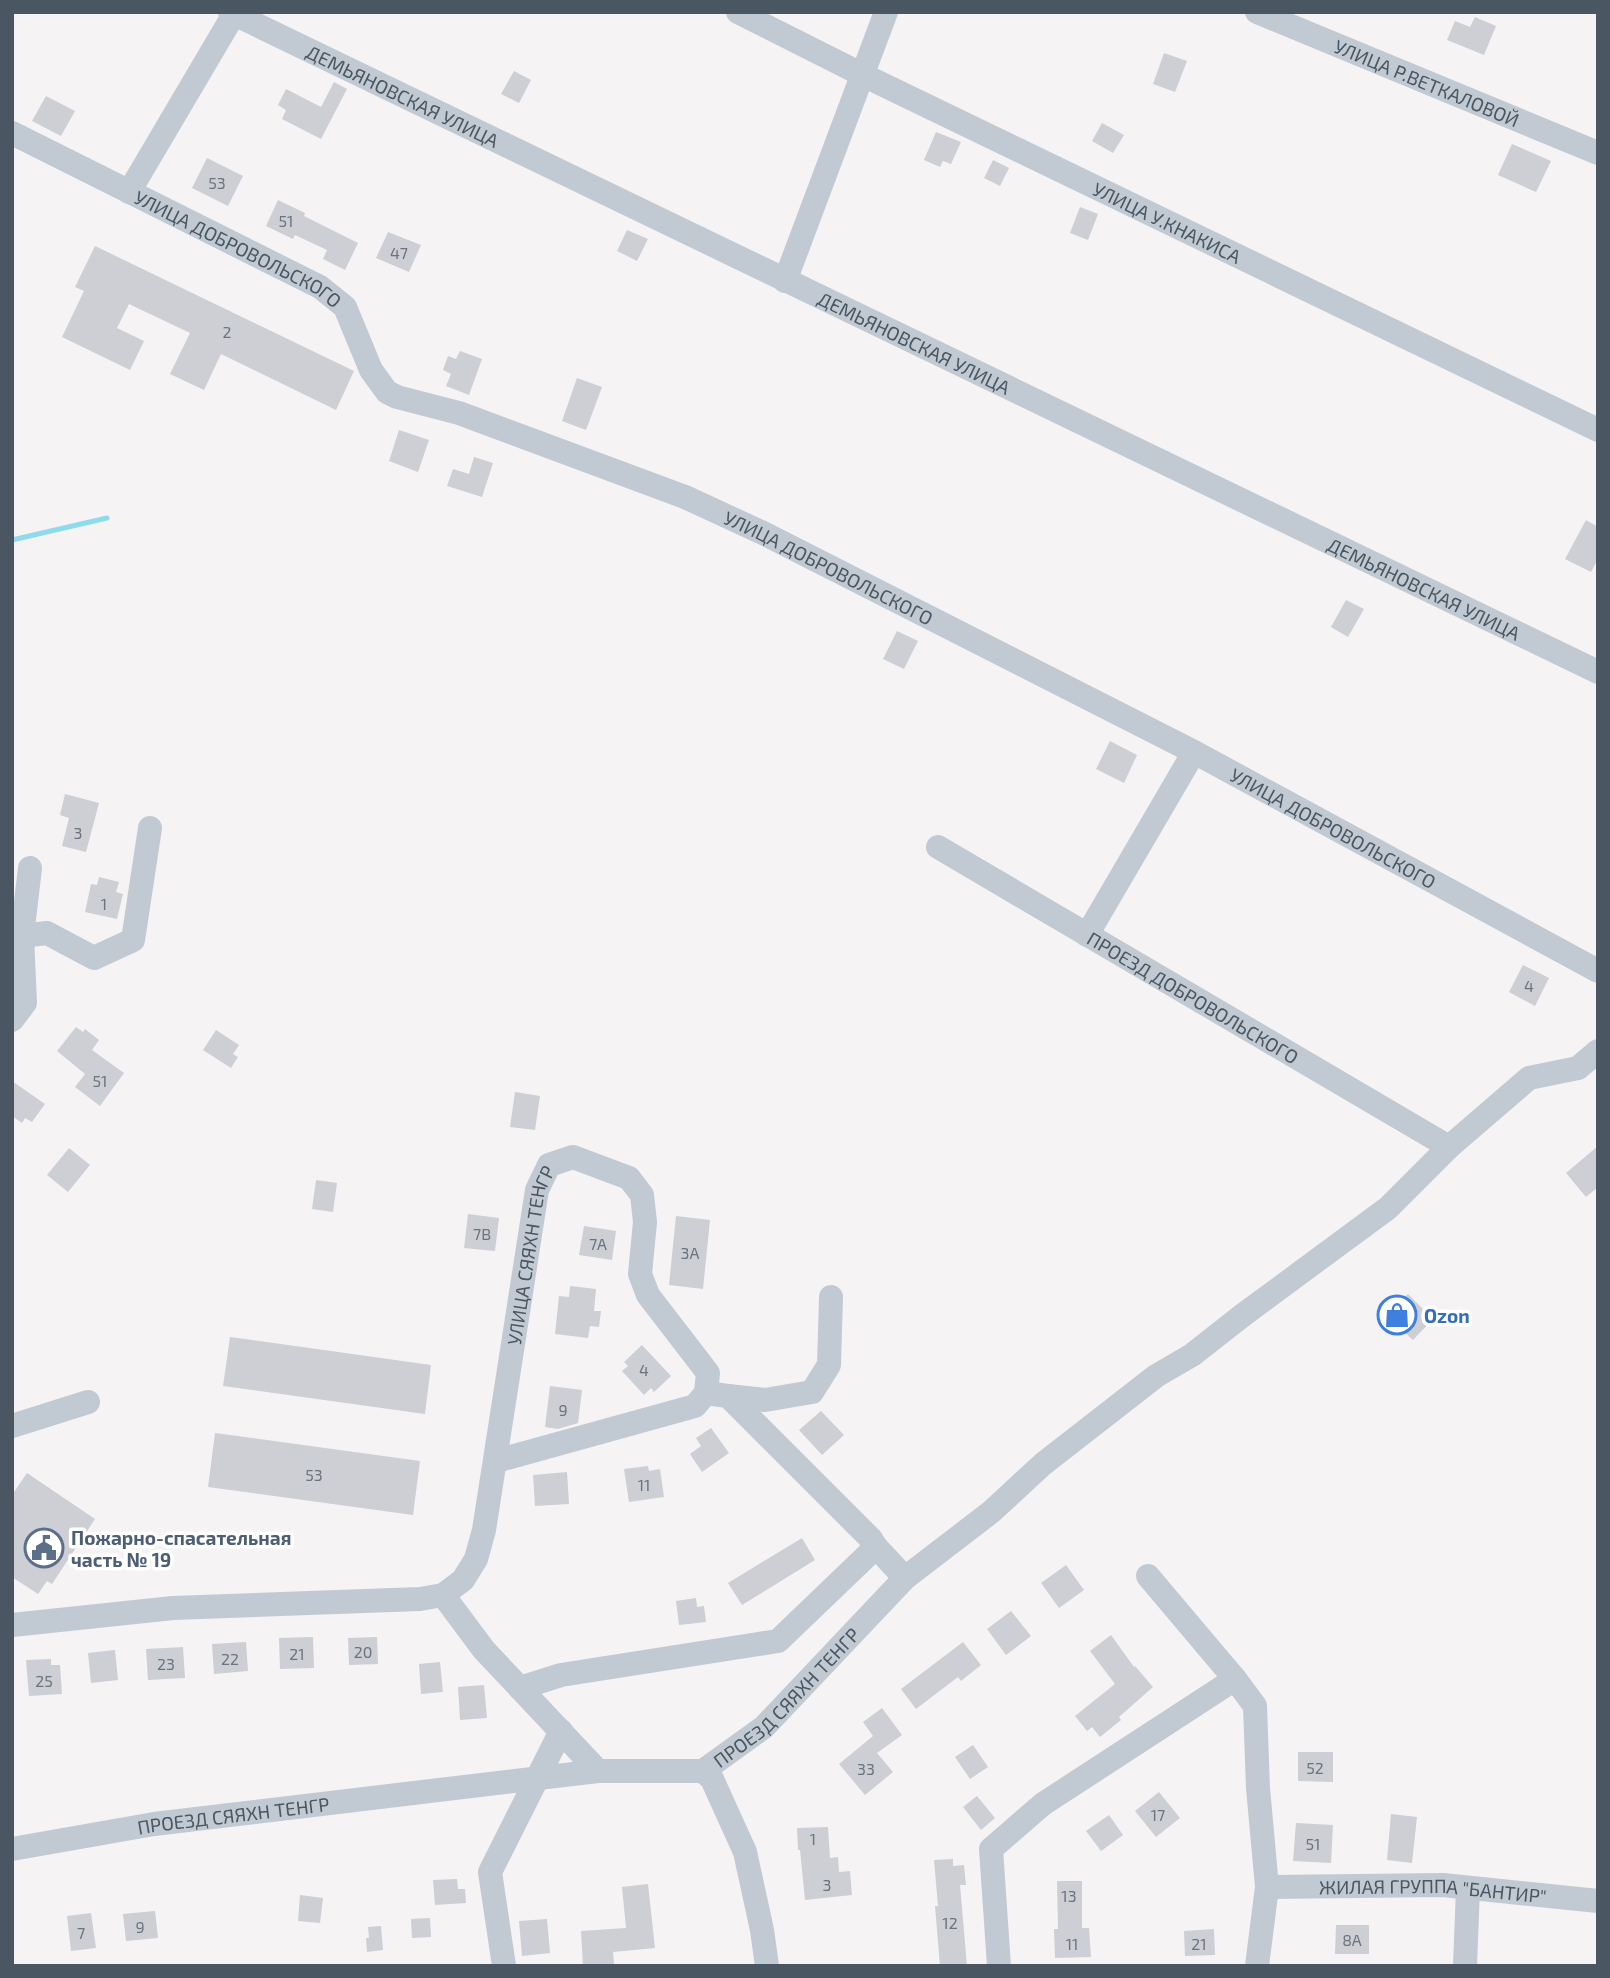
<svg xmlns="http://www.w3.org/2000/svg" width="1610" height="1978" viewBox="0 0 1610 1978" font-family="'Exo 2',sans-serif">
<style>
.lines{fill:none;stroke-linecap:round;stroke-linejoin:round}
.stream{stroke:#90daee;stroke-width:5}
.building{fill:#cdcfd5}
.minor{stroke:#c1cad2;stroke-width:24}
.labels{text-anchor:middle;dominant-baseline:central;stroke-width:7;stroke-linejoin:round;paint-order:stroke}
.number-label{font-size:16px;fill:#6b747e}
.street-label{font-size:19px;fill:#4a5661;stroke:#fff}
.shop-label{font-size:19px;font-weight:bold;fill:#366cbe;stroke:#fff;text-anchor:start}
.service-label{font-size:19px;font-weight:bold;fill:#4e5e75;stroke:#fff;text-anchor:start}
</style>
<rect width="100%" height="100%" fill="#f5f3f3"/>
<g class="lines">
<path class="stream" d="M12 540 107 518"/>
</g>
<path class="building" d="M1475 17 1496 26 1484 55 1447 40 1455 21 1470 27Z
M1164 53 1187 61 1175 92 1153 84Z
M514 71 531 80 519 103 501 94Z
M334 82 347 89 321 139 282 119 286 110 278 105 286 89 321 107Z
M46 96 75 111 61 136 32 121Z
M1102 123 1124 135 1113 153 1092 141Z
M936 132 961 142 951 164 943 161 940 167 924 160Z
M1512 144 1551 161 1536 192 1498 175Z
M207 158 243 176 228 206 192 188Z
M993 160 1009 168 1000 186 984 178Z
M278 200 305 213 304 216 358 243 345 270 323 259 327 250 295 235 293 239 266 226Z
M1080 207 1098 214 1088 240 1070 233Z
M627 230 648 239 637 261 617 251Z
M388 232 421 245 409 272 376 258Z
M95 246 354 371 336 410 221 354 204 390 170 374 190 333 129 304 117 328 144 341 130 370 62 337 84 291 75 287Z
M460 351 482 359 469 395 446 386 451 374 443 370 448 356 456 359Z
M577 378 602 387 586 430 562 421Z
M399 430 429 440 418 472 389 461Z
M474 457 493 463 482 497 447 486 453 469 469 474Z
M1586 520 1598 527V559L1591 572 1565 559Z
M1346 600 1364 609 1348 637 1331 627Z
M897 631 918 641 904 669 883 659Z
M1110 741 1137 755 1124 783 1096 769Z
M65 794 99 803 86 852 62 846 69 818 60 815Z
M99 877 119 882 116 892 123 894 117 919 85 912 91 884 97 885Z
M1523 965 1549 978 1535 1006 1509 992Z
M76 1027 83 1032 85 1029 99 1040 92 1050 124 1073 100 1106 75 1087 85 1074 57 1051Z
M216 1030 239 1045 233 1054 238 1057 231 1068 203 1050Z
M12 1081 45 1104 32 1122 25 1118 22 1123 12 1116Z
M515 1092 540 1096 535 1130 510 1127Z
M1598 1146V1187L1586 1197 1566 1173Z
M69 1148 90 1165 68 1192 47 1175Z
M316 1180 337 1183 333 1212 312 1209Z
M468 1214 499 1218 495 1251 464 1248Z
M676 1216 710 1220 703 1289 669 1285Z
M584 1226 616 1231 612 1260 579 1255Z
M570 1286 596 1289 594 1311H601L599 1327 590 1326 588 1338 555 1334 559 1296 569 1297Z
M1408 1294 1433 1319 1413 1340 1387 1316Z
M230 1337 431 1365 425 1414 223 1386Z
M642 1345 671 1376 654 1392 651 1388 644 1395 622 1371 628 1366 624 1362Z
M550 1386 582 1390 578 1423 558 1429 545 1427Z
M821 1411 844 1435 822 1455 799 1430Z
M711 1428 729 1453 702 1472 690 1454 701 1446 696 1438Z
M215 1433 420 1461 413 1515 208 1487Z
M648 1466 649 1471 660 1469 664 1497 629 1502 624 1469Z
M567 1472 569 1504 535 1506 533 1475Z
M27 1473 95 1519 52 1584 47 1581 38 1594 12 1577V1495Z
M802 1538 815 1560 742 1605 728 1583Z
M1066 1565 1084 1590 1059 1608 1041 1583Z
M696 1598 697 1607 704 1606 706 1622 679 1625 676 1601Z
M1011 1611 1031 1636 1006 1655 987 1629Z
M1111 1635 1134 1667 1135 1666 1153 1687 1119 1717 1121 1720 1100 1737 1092 1727 1087 1731 1075 1716 1115 1684 1090 1651Z
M313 1637 314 1668 280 1669 279 1638Z
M377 1637 378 1664 349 1665 348 1638Z
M246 1642 248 1671 214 1674 212 1644Z
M963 1642 981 1665 961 1681 958 1677 916 1709 901 1689Z
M183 1647 185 1678 148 1680 146 1649Z
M115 1650 118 1680 91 1683 88 1653Z
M51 1659V1665H60L62 1694 29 1696 26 1660Z
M440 1662 443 1692 421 1694 419 1664Z
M484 1685 487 1718 460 1720 458 1687Z
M882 1708 902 1735 877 1753 893 1772 865 1795 839 1764 873 1736 863 1722Z
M973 1745 988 1767 970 1779 955 1757Z
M1298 1752H1333V1782L1298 1781Z
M1159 1792 1180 1818 1156 1837 1135 1811Z
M977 1796 995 1818 981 1830 963 1807Z
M1391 1814 1417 1817 1412 1863 1387 1860Z
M1109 1815 1123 1835 1101 1851 1086 1831Z
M1296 1823 1333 1825 1331 1863 1293 1861Z
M828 1827 830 1858 838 1857 839 1872 850 1871 852 1895 805 1900 800 1850H798L797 1828Z
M953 1859V1866L964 1865 966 1885H960L967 1966H940L935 1906H938L934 1860Z
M457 1879 458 1889H465L466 1903 435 1905 433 1880Z
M1057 1881H1082V1928H1089L1091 1957 1055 1958 1054 1929H1058Z
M648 1884 655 1948 613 1952 614 1965 583 1966 581 1931 626 1928 622 1887Z
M300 1895 323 1898 320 1923 298 1921Z
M155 1911 158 1938 126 1941 123 1914Z
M91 1913 96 1948 71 1951 67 1916Z
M430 1918 431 1937 412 1938 411 1919Z
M547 1919 550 1953 522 1956 519 1921Z
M1336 1925H1369V1954H1335Z
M381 1926 383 1950 367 1952 366 1938H369L368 1927Z
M1214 1929 1215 1955 1185 1956 1184 1931Z"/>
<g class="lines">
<g class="minor">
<path id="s1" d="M230 12 1598 672"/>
<path id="s2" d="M738 12 863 75 1598 430"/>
<path id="s3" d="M1257 12 1598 153"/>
<path id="s4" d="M12 133 320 287 345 307 371 370 387 392 397 397 459 413 685 497 763 533 1194 752 1598 971"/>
<path d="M129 192 234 14"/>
<path d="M785 281 886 12"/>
<path id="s5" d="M938 847 1449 1147"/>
<path d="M1087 935 1194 752"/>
<path d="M22 936 47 933 94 958 133 940 150 828"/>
<path d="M12 1020 25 1003 22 936 30 868"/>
<path d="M728 1396 765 1400 812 1392 829 1365 831 1297"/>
<path d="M12 1426 88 1402"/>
<path d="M496 1461 695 1406 706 1393 728 1396 871 1539 876 1547 905 1578"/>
<path d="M443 1595 484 1650 598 1771"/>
<path id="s6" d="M12 1625 173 1608 420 1599 443 1595 463 1580 476 1559 484 1530 537 1190 549 1165 573 1157 629 1178 642 1195 645 1222 640 1274 648 1295 708 1373 706 1393"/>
<path d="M1235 1679 1255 1706 1258 1788 1267 1887 1257 1966"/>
<path d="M520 1688 561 1675 778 1641 876 1547"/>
<path d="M703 1771 712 1779 745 1852 762 1930 767 1966"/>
<path id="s7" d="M12 1849 154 1824 598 1771H703L764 1727 905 1578 991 1512 1043 1464 1156 1376 1192 1355 1243 1315 1388 1208 1449 1147 1529 1078 1578 1068 1598 1051"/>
<path id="s8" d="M1267 1887 1443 1885 1598 1901"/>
<path d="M504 1966 490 1872 561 1731"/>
<path d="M999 1966 991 1849 1043 1804 1235 1679 1148 1576"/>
<path d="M1465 1966 1468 1888"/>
</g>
</g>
<defs>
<symbol id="shop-ring" viewBox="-11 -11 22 22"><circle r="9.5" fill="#fff" stroke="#3f7fe0" stroke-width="1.5"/><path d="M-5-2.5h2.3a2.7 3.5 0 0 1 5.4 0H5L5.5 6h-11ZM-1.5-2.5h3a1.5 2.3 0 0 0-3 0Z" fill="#3f7fe0"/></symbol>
<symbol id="civic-ring" viewBox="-11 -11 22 22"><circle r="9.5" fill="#fff" stroke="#5c6f8a" stroke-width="1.5"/><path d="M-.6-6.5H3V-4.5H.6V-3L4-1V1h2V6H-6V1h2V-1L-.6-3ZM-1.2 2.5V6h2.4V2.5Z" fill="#5c6f8a"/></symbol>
</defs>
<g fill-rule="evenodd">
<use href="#shop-ring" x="1375" y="1293" width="44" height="44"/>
<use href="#civic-ring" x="22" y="1526" width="44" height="44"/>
</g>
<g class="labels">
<g class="number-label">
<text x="217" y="182">53</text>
<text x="286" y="220">51</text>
<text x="399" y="252">47</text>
<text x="227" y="331">2</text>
<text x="78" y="832">3</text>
<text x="104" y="903">1</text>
<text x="1529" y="985">4</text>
<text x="100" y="1080">51</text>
<text x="482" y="1233">7В</text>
<text x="598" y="1243">7А</text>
<text x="690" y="1252">3А</text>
<text x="644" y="1369">4</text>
<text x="563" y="1409">9</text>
<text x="314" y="1474">53</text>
<text x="644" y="1484">11</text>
<text x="363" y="1651">20</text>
<text x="297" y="1653">21</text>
<text x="230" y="1658">22</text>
<text x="166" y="1663">23</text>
<text x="44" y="1680">25</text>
<text x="1315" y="1767">52</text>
<text x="866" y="1768">33</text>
<text x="1158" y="1814">17</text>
<text x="813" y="1838">1</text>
<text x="1313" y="1843">51</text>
<text x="827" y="1884">3</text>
<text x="1069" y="1895">13</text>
<text x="950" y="1922">12</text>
<text x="140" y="1926">9</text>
<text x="81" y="1932">7</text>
<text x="1352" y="1939">8A</text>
<text x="1072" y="1943">11</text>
<text x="1199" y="1943">21</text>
</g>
<g class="street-label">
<text stroke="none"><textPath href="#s3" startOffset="184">УЛИЦА Р.ВЕТКАЛОВОЙ</textPath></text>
<text stroke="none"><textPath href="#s1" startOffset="192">ДЕМЬЯНОВСКАЯ УЛИЦА</textPath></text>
<text stroke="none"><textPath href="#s2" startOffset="478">УЛИЦА У.КНАКИСА</textPath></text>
<text stroke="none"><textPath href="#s4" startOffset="254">УЛИЦА ДОБРОВОЛЬСКОГО</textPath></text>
<text stroke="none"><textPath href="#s1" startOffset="760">ДЕМЬЯНОВСКАЯ УЛИЦА</textPath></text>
<text stroke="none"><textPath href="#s4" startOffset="948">УЛИЦА ДОБРОВОЛЬСКОГО</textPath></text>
<text stroke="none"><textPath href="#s1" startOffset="1326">ДЕМЬЯНОВСКАЯ УЛИЦА</textPath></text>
<text stroke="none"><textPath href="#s4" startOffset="1516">УЛИЦА ДОБРОВОЛЬСКОГО</textPath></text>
<text stroke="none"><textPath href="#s5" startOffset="296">ПРОЕЗД ДОБРОВОЛЬСКОГО</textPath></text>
<text stroke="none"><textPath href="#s6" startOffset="791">УЛИЦА СЯЯХН ТЕНГР</textPath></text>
<text stroke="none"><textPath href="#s7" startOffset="808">ПРОЕЗД СЯЯХН ТЕНГР</textPath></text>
<text stroke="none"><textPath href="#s7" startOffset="224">ПРОЕЗД СЯЯХН ТЕНГР</textPath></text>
<text stroke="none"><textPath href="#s8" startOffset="166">ЖИЛАЯ ГРУППА "БАНТИР"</textPath></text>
</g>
<g class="shop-label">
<text x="1424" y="1315">Ozon</text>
</g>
<g class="service-label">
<text x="71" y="1537">Пожарно-спасательная<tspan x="71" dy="22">часть № 19</tspan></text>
</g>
</g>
<rect width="1610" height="1978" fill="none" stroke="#4a5661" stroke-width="28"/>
</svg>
